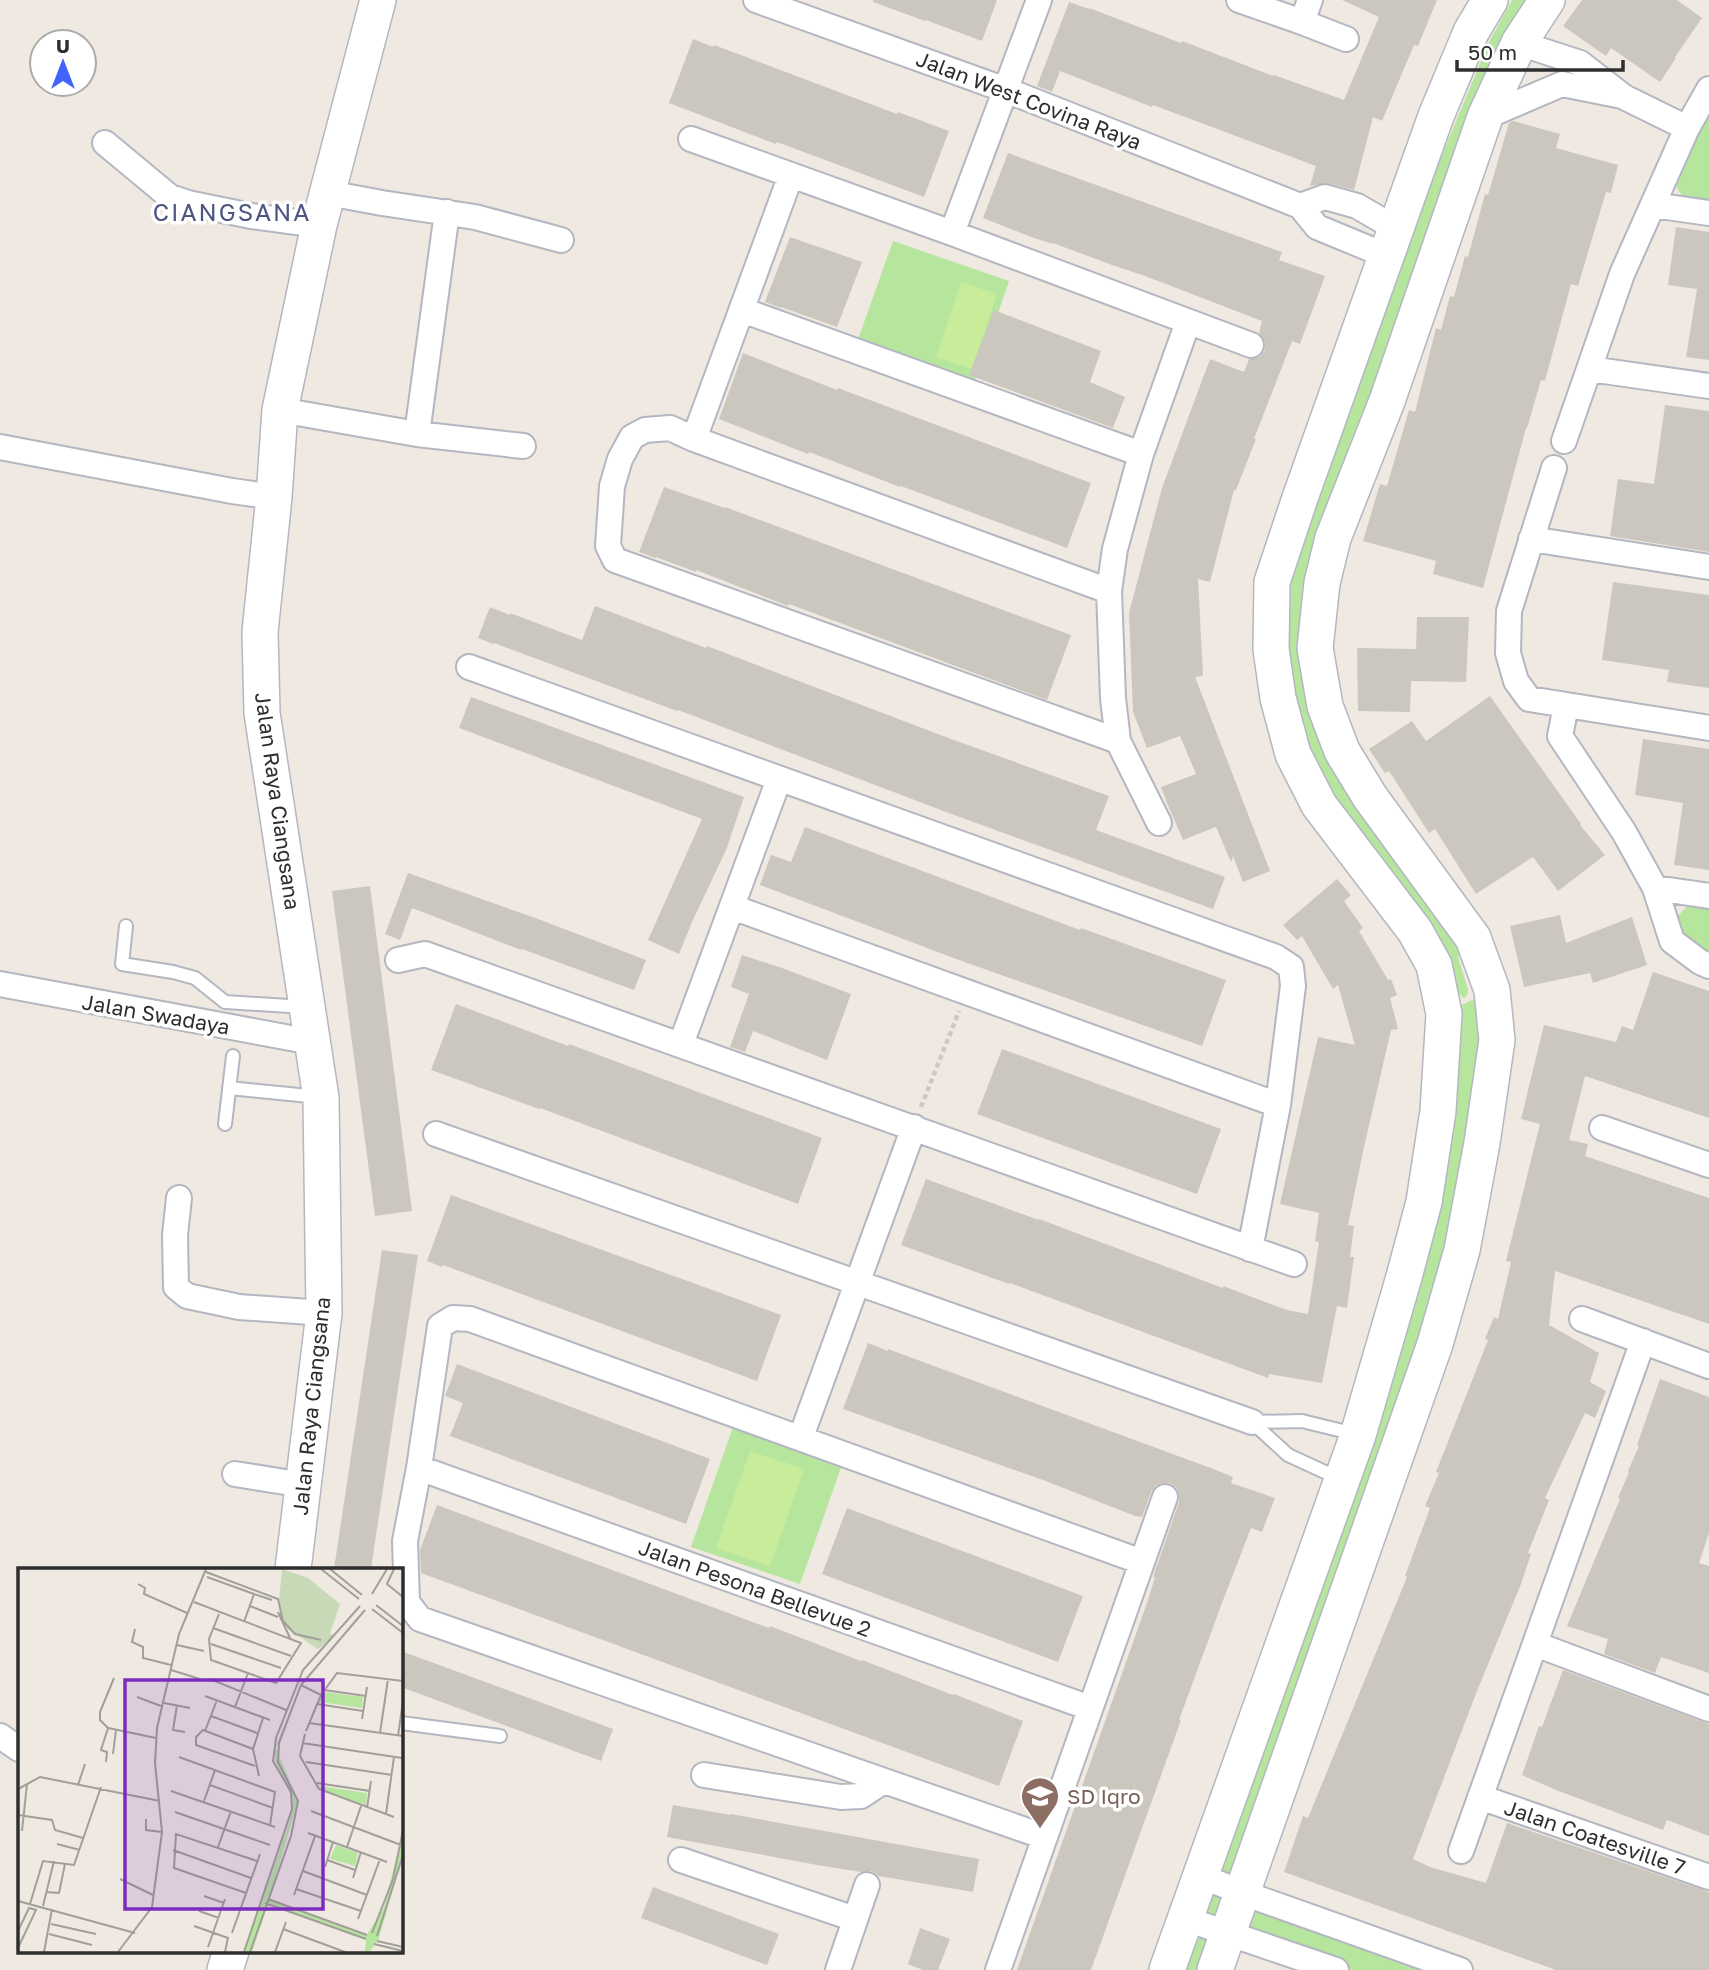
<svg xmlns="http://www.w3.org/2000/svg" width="1709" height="1970" viewBox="0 0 1709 1970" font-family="'Golos Text',sans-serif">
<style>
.green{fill:#b6e59e}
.pitch{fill:#c9ec9a}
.building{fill:#cbc7bf}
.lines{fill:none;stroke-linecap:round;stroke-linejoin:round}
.lane-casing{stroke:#b4b7c1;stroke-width:16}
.street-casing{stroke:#b4b7c1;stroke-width:28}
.secondary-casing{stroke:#b4b7c1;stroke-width:38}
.path{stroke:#c9c9c9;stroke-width:4.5;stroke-dasharray:5 3.5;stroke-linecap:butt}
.lane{stroke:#fff;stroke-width:12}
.street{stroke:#fff;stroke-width:24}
.secondary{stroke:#fff;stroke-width:35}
.labels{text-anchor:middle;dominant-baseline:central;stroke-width:7;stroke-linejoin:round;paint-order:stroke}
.street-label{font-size:21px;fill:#2e2e2e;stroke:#fff}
.education-label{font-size:21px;fill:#785e54;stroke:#fff;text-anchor:start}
.quarter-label{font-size:24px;letter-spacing:2px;fill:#4d5680;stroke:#fff}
.inset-road{fill:none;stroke:#a29e99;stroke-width:2}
.view{fill:#7b2cbf;fill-opacity:0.15;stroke:#7b2cbf;stroke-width:3.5}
.inset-edge{fill:none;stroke:#2e2e2e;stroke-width:3.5}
</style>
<rect width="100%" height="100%" fill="#efe9e1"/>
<path class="green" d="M1512 0H1531L1305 646 1465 951 1458 957 1468 990 1467 996 1463 998 1458 992 1449 958 1352 821 1325 780 1309 746 1294 694 1289 646 1291 581 1417 215 1489 42Z
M1709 111V203C1689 200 1680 201 1674 179Z
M893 241 1009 281 972 389 855 348Z
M1709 904V955L1680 933 1678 916 1688 905Z
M1492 990 1476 1174 1243 1893 1456 1970H1336L1230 1933 1218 1970H1167L1388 1332 1444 1014Z
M734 1424 843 1462 800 1584 691 1547Z"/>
<path class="pitch" d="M961 282 997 294 972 369 936 357Z
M750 1451 804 1469 770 1566 716 1548Z"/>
<path class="building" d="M873 0H997L982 41 926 20 925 21 873 2Z
M1342 0H1437L1418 46 1414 45 1382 121 1373 117 1354 190 1328 183 1310 186 1316 166 1153 105 1152 107 1060 71 1052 92 1037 86 1069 2 1089 9V8L1181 43 1182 41 1273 76 1274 75 1344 100 1379 17Z
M1582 0H1677L1702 18 1675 57 1676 58 1660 82 1611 48 1606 56 1563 26Z
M693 39 713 47 714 45 897 114 898 112 949 131 924 197 777 142 776 144 669 103Z
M1513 121 1560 134 1556 148 1618 165 1611 193 1606 192 1578 286 1571 284 1545 381 1541 380 1527 428H1526L1483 588 1433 574 1436 561 1363 541 1380 484 1387 486 1409 410 1415 412 1436 328 1441 330 1450 296 1454 297 1465 256 1468 257 1485 194 1488 195 1509 123Z
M1008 153 1282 252 1279 260 1325 276 1300 344 1292 341 1254 439H1256L1236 490H1234L1210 582 1198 579 1203 676 1195 677 1270 871 1243 882 1233 856 1231 862 1216 827 1183 840 1167 803 1161 787 1196 774 1180 736 1147 748 1133 712 1129 613 1162 488 1210 359 1244 372 1249 359 1260 357 1265 350V342L1259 333 1262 321 1145 276 1112 265 1053 243V244L1034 238 983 218Z
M1676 227 1709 232V360L1686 357 1697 289 1668 285Z
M790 237 862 262 837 327 781 307V308L765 302Z
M994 310 1101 351 1090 382 1125 397 1113 428 969 375Z
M743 353 837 390 838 388 1091 483 1067 548 901 486 900 487 809 452 808 454 719 419Z
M1665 405 1709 411V552L1610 536 1618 479 1654 484Z
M664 487 725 508V507L1071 635 1047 700 789 604 788 606 696 570V572L656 557 655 558 639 552Z
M1613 582 1709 595V688L1667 682 1669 670 1602 660Z
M595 606 706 648 707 646 943 736 1109 796 1096 830 1225 877 1213 909 954 815 678 710 677 711 494 643 493 644 478 638 490 607 510 615V613L582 640Z
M1417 617H1469L1466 682 1411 681 1410 712 1358 711 1357 648 1416 649Z
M1490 696 1581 824 1580 825 1605 855 1558 891 1533 857 1476 894 1435 829 1429 833 1389 771 1385 773 1369 749 1412 721 1426 741Z
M471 697 744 797 726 850 692 922 679 954 648 940 702 819 459 728Z
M1643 739 1709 749V870L1674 865 1683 803 1635 795Z
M805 827 1080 930 1081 928 1226 980 1202 1046 959 960 760 885 771 855 791 862Z
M408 873 538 919 646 960 634 990 522 949 521 950 412 908 400 940 385 934Z
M1337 879 1351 895 1344 901 1363 928 1359 931 1388 980 1391 979 1397 995 1390 998 1398 1029 1391 1030 1364 1147 1348 1225 1354 1226 1350 1257H1354L1347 1308 1337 1306 1322 1383 1269 1374 1268 1378 1010 1283 1009 1284 901 1245 926 1179 1039 1220V1219L1223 1288V1286L1287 1310 1308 1314 1319 1242 1315 1241 1319 1213 1280 1204 1318 1037 1355 1045 1338 985 1333 989 1302 936 1297 940 1283 925Z
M370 886 412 1211 375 1216 332 891Z
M1560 915 1566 943 1632 917 1647 965 1593 983 1590 973 1524 987 1510 926Z
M742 955 782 968 851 994 827 1060 753 1031 745 1052 730 1047 749 994 731 987Z
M1653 972 1709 991V1118L1585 1076 1569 1140 1588 1144 1585 1156 1709 1198V1324L1555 1271 1549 1325 1599 1353 1590 1382 1606 1391 1595 1418 1585 1413 1545 1498 1549 1500 1528 1553 1531 1554 1521 1584 1477 1691 1413 1859 1430 1867 1486 1883 1507 1823 1709 1892V1970H1556L1284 1872 1303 1816 1308 1818 1407 1577 1405 1576 1430 1508 1425 1506 1439 1473 1436 1472 1488 1340 1485 1339 1494 1317 1498 1319 1511 1262 1506 1261 1540 1124 1521 1119 1544 1025 1616 1042 1622 1026 1633 1030Z
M456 1004 568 1046 569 1044 822 1138 798 1204 540 1108 539 1109 431 1070Z
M1002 1049 1221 1129 1197 1194 977 1114Z
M451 1195 781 1315 757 1381 443 1265 442 1267 427 1261Z
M382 1250 418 1255 371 1569H334Z
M868 1343 888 1351V1349L1216 1470 1233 1477 1231 1483 1275 1498 1262 1532 1251 1528 1222 1603 1179 1720H1181L1091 1970H1017L1148 1600 1155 1577H1153L1179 1502V1494L1176 1487 1169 1483H1162L1156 1485 1151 1492 1142 1517 1135 1516 1043 1480 843 1409Z
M457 1364 710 1459 686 1524 450 1436 463 1403 445 1396Z
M1660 1379 1709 1397V1533L1699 1563 1709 1566V1673L1661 1657 1655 1673 1604 1654 1608 1639 1567 1626 1620 1499 1618 1498 1629 1472 1628 1471 1639 1446 1637 1445Z
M437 1505 769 1628 770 1626 861 1661 862 1660 953 1695 954 1694 1023 1721 999 1786 421 1573 420 1550Z
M847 1508 1083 1596 1058 1662 822 1574Z
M401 1651 613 1729 601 1761 401 1687Z
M1563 1670 1709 1724V1836L1667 1820 1663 1830 1556 1790 1522 1775 1539 1726 1542 1727Z
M673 1805 731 1815V1814L979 1859 973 1892 879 1876 871 1871 861 1872 817 1865 667 1837Z
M653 1887 779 1934 767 1965 641 1918Z
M920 1928 950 1939 938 1970H923L908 1964Z"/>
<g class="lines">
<defs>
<path id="lane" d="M126 926 122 964 173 972 195 978 225 1002 304 1007
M229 1088 319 1097
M225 1124 233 1056
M1252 1422 1302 1421 1355 1434
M1252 1422 1288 1455 1340 1479
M401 1723 500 1736"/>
<path id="street" d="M756 0 1006 90 1300 206 1317 227 1387 256
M1239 0 1302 22 1310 0
M1302 22 1346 39
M1519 43 1580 63 1624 97 1687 128
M1485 117 1562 84 1617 95
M691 139 952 233 1251 345
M105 143 170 197 188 203 251 216 319 225
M328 193 382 203 475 217 561 240
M1653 205 1709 213
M1300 206 1325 197 1357 206 1395 228
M447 212 417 434 523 446
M952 233 1039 0
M742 310 1141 454
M1590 369 1709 386
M280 410 417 434
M694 439 791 175
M1564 441 1622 274 1687 128 1709 89
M0 447 232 491 274 497
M1554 468 1509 611 1508 653 1516 681 1529 699 1709 728
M1531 539 1709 567
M1109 591 694 439 670 428 645 430 632 437 620 459 612 486 608 546 615 560 1118 741
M469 667 1276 957 1291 967 1293 986 1278 1105 1250 1249
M1566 706 1560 736 1624 832 1655 888 1672 941 1700 962 1709 966
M1159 823 1118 741 1113 698 1109 591 1115 549 1141 454 1188 322
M1655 888 1709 896
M732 907 1278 1105
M398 960 425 954 1294 1264
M0 984 312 1042
M681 1044 779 779
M1602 1128 1709 1165
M436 1134 1252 1422
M179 1198 175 1235 176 1287 187 1296 239 1307 324 1313
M1582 1319 1709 1366
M801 1437 914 1127
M419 1468 1090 1708
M235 1474 304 1485
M1535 1644 1709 1709
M0 1736 19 1749
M704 1775 841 1797 861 1796 882 1782
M1480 1797 1709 1877
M1045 1837 420 1619 407 1602 405 1541 419 1468 440 1326 453 1318 470 1319 1142 1562
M1461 1851 1643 1341
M681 1860 855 1919
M1201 1876 1243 1893 1460 1970
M1186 1919 1336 1970
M838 1970 867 1885
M998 1970 1165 1497"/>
<path id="secondary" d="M293 1569 324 1313 321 1098 262 713 260 632 274 497 280 410 319 225 378 0
M225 1970 231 1951
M1167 1970 1358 1435 1404 1277 1424 1202 1438 1111 1444 1014 1434 965 1415 931 1319 805 1293 754 1278 698 1271 649 1272 582 1300 498 1436 116 1471 32 1490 0
M1215 1970 1435 1344 1462 1250 1482 1143 1497 1040 1492 990 1473 938 1370 797 1342 751 1325 706 1315 648 1322 583 1333 538 1387 401 1485 117 1519 43 1547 0"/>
</defs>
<use href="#lane" class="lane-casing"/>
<use href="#street" class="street-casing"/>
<use href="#secondary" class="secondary-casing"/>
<path class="path" d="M921 1107 959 1011"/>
<use href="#lane" class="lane"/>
<use href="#street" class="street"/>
<use href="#secondary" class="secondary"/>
</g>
<defs>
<symbol id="school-pin" viewBox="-11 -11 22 30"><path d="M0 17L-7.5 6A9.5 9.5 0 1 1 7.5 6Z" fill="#8d6e63" stroke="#fff"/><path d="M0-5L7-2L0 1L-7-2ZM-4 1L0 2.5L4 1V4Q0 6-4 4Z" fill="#fff"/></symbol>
</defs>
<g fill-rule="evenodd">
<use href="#school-pin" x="1018" y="1774" width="44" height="60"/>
</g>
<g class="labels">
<g class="street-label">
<text transform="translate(1029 100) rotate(21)">Jalan West Covina Raya</text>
<text transform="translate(278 801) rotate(82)">Jalan Raya Ciangsana</text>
<text transform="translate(156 1014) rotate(10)">Jalan Swadaya</text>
<text transform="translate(311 1406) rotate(-84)">Jalan Raya Ciangsana</text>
<text transform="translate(755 1588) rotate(20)">Jalan Pesona Bellevue 2</text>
<text transform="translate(1595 1837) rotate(19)">Jalan Coatesville 7</text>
</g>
<g class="education-label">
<text x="1067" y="1796">SD Iqro</text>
</g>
<g class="quarter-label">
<text x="232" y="211">CIANGSANA</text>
</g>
</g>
<g transform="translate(18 1568)">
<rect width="385" height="385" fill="#efe9e1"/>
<path d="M289 102 258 180 280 233 251 332 349 367 366 339 385 263V287L360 373 351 384H347L348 371 250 336 234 384H226L272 252 274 230 257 193V179ZM306 124 345 129 344 140 301 134ZM301 218 349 225 348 237 305 223ZM318 277 340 285 337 298 312 291Z" fill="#b6e59e"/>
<path d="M264 1 290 10 322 36 312 65 316 69 300 81 268 60 261 33Z" fill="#c8d9b8"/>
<path class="inset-road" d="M303 1 341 31M312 1 344 27M376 1 369 16 385 29M188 4 260 31 265 53 277 66 303 72M189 9 236 26M120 16 127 20 126 26 169 45M354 26 369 1M176 34 283 75 258 115 193 92 191 71 201 46M358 37 385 58M232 38 260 49M354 41 385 65M260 44 272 70M226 54 236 26 254 32M195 60 273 88M117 61 114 74 125 79V90L153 97M193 76 263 100M159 77 186 83M153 102 182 111M192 111 268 142M283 117 303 127M306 122 348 128M187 128 252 152M119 129 143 138M146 135 172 140M299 136 345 143M159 137 155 162 167 164M217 139 230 105M193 148 239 165M344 151 349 119M291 155 385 168M90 160 82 152V144L96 110M187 163 199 132M288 163 303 127 319 105 385 113M362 165 370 111M287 166 282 188 301 221 376 249M380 168 385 133M284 175 384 190M235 181 185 162 178 169V177L237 198M95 186 98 162M161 189 257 224 252 257M88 194 89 184 83 182 90 160 138 170M288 194 374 207M241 208 235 181 245 150M299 215 352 223M60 217 67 196M192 217 255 240M0 221 22 209 142 233M153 223 257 259M186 233 197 202M349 240 353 213M293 243 383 277M157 244 252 277M368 246 376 189M0 247 34 252 37 262 65 270M128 251V262L144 264M4 263 9 216M290 265 369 294M39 276 62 282M200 279 213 243M329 279 343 238M155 282 233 310M309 292 337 302M307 299 315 274M285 303 349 327M335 310 343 284M102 311 135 327M278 321 343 343M28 324 41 325 47 296M228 325 156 300 158 266 239 293M276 327 297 268M186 328 206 335M250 331 349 367M0 333 117 365M247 335 348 371M12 336 25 293 56 297 83 219M25 338 36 293M181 343 201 350M340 351 362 291M33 356 78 366M176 358 210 370 207 384M265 361 327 384M0 363 11 340 18 342 0 380M214 365 242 286M354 365 375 311 385 262M31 366 74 377M359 368 385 287M359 373 385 379M356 376 385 383M190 379 207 331M26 384 34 341M100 384 134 339 144 264 137 195 139 160 161 66 188 1M226 384 274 241 273 224 255 193 258 170 285 102 342 38M232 384 273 268 280 233 260 194 261 175 283 117 347 42M257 384 268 354"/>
<path class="view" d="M107 112H305V341H107Z"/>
<rect width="385" height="385" class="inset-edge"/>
</g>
<g transform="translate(63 63)"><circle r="33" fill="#ffffff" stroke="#ababab" stroke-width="2"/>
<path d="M0-5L12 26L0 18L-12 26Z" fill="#4264fb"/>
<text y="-10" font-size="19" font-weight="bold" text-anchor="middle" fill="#2e2e2e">U</text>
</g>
<path d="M1457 60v10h166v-10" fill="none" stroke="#2e2e2e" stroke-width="3.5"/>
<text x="1468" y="60" font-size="21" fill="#2e2e2e" stroke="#ffffff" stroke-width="5" paint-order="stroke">50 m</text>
</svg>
